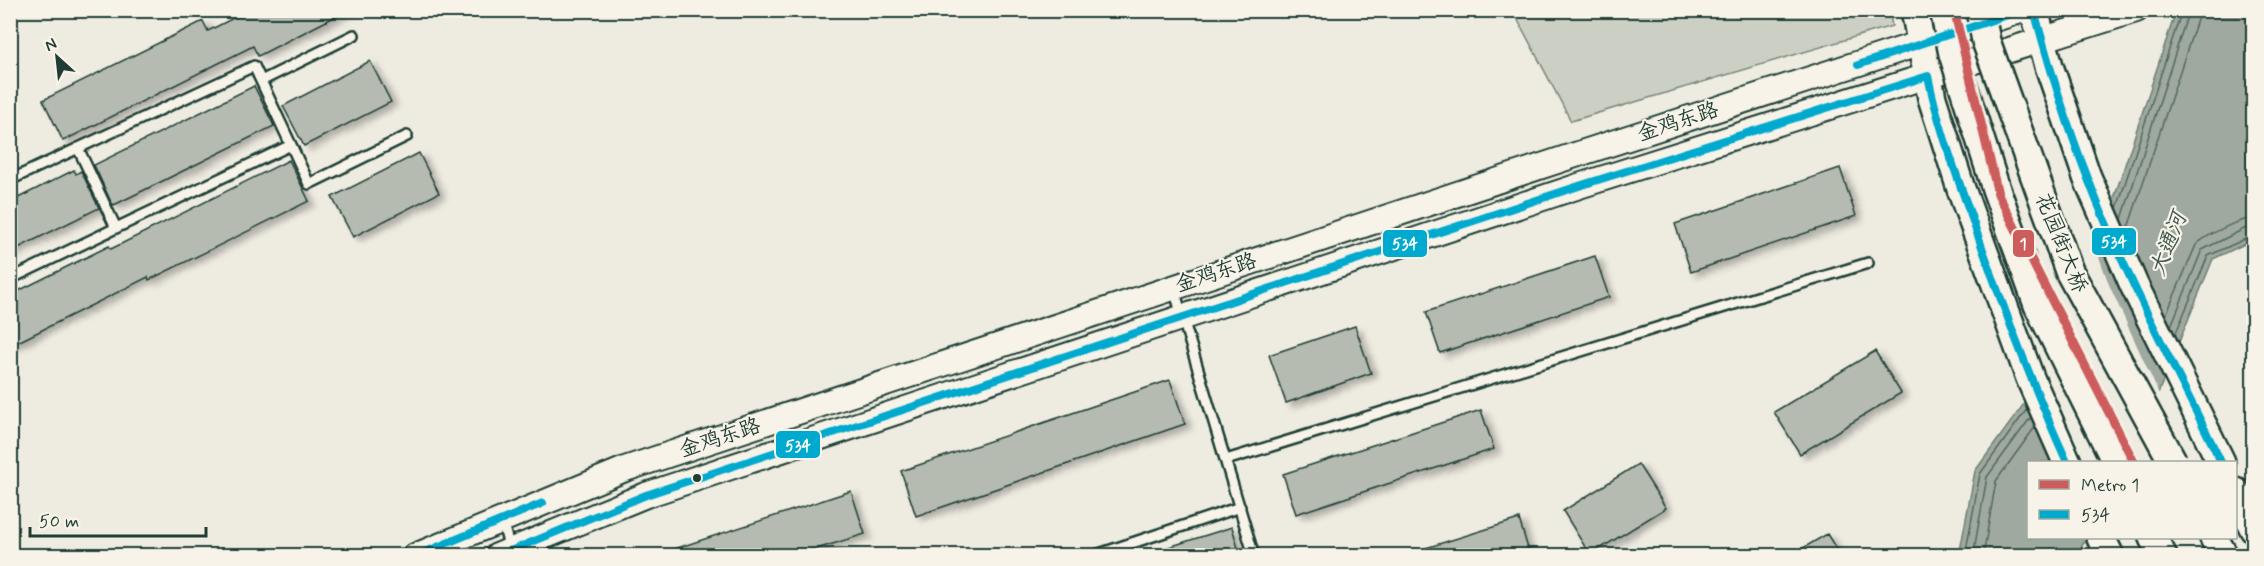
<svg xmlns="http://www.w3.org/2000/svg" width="2264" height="566" viewBox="0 0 2264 566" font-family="Mynerve,'LXGW WenKai TC',sans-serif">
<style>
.green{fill:#cccfc4;stroke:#76867c;stroke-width:1.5}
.water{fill:#9fa99f;stroke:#6c7e74;stroke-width:1.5}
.pier{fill:#eeece1}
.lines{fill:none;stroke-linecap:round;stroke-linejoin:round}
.shore{stroke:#52685f;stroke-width:1.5}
.building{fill:#b5bbb0;stroke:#1f3d34;stroke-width:1.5;filter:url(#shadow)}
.service-casing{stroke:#1f3d34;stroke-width:14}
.tertiary-casing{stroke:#1f3d34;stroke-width:28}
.secondary-casing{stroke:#1f3d34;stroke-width:32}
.service{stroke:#f7f3e8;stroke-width:9}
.tertiary{stroke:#f7f3e8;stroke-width:24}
.secondary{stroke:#f7f3e8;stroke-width:27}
.secondary-bridge-casing{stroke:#1f3d34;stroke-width:32;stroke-linecap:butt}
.secondary-bridge{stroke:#f7f3e8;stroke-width:27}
.bus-1-casing{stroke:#f7f3e8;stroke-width:12}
.bus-1{stroke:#00a9ce;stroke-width:8}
.metro-1-casing{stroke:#f7f3e8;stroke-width:14}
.metro-1{stroke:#cd5c5c;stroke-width:9}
.bus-dot{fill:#1f3d34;stroke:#f7f3e8;stroke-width:2}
.labels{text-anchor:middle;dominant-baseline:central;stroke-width:4.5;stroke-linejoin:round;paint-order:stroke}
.street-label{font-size:21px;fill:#1f3d34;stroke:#f7f3e8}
.water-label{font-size:22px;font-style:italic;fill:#3f584f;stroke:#f7f3e8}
.line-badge{stroke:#f7f3e8;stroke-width:2}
.badge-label{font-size:16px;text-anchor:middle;font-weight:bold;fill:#fff}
</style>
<defs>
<filter id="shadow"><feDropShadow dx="6" dy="4" stdDeviation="3" flood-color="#0004"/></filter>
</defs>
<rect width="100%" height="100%" fill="#eeece1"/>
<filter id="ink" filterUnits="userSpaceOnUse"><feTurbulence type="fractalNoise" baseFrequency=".0167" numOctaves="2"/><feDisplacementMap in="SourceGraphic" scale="12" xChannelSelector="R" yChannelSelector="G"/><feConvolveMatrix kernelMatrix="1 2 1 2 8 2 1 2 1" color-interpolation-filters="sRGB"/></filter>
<g filter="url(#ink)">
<path class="green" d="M1889 10 1892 26 1571 121 1513 11Z"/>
<path class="water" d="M2176 11H2253V240L2213 259 2159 391 2123 462H2028V538H2086L2077 555 1959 556 1975 471 2064 349Z"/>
<path class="pier" d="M2095 246 2110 287 2160 396 2127 462H2066L2033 387 2062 347Z"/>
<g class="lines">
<path class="shore" d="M2117 208 2182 10
M2122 219 2189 10
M2127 231 2197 20 2198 10
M2166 315 2196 245C2206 235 2239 219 2254 218
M2171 326 2202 250 2246 228 2254 227
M2175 335 2208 256 2254 235
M1965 556 1980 474 2027 409
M1973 556 1987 477 2031 417
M1983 556 1996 481 2035 427"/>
</g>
<path class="building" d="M249 10H348L258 56 253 46 63 141 43 100 203 21 208 31Z
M370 61 391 102 304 146 283 106Z
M254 86 274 126 114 205 111 202 94 165Z
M419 153 439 193 353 237 332 197Z
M289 160 309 201 149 280 148 277 10 346V295L109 246 111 249Z
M1840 168 1856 216 1691 272 1675 224Z
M74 170 76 174 81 171 99 208 10 252V202Z
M1595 256 1609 297 1440 353 1426 312Z
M1355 326 1371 373 1286 403 1269 355Z
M1875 351 1901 393 1800 454 1774 412Z
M1170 380 1185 424 916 516 901 471Z
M1481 410 1494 449 1296 514 1283 474Z
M1638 464 1666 508 1590 555 1563 511Z
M851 491 865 534 797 555H666L665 552Z
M1519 519 1530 555H1416V551Z
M1232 527 1240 555H1157L1156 551Z
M1827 534 1840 555H1791Z"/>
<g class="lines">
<defs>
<path id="service" d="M261 81 354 35
M291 145 309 184 407 136
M10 180 254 66 291 145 116 228 78 148
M10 279 116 228
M1174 289 1254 556
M1226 460 1868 263
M502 520 510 550
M1093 556 1240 507"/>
<path id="tertiary" d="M415 556 625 469 1566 158 2023 10
M497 556 646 495 1582 185 2136 10"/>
<path id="secondary" d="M1915 10 1932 98 1961 189 2030 378 2067 462
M2034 10 2049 66 2087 177 2134 285 2221 462
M2236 492 2254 529
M2101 538 2110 556
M2153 538 2163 556
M2214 538 2224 556"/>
</defs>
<use href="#service" class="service-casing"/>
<use href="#tertiary" class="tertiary-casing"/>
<use href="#secondary" class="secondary-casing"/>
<use href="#service" class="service"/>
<use href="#tertiary" class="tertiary"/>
<use href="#secondary" class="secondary"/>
<defs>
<path id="secondary-bridge" d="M1944 10 1953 54 1996 189 2038 305 2116 462
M1980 10 1986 41 2069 271 2173 462"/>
</defs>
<use href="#secondary-bridge" class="secondary-bridge-casing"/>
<use href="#secondary-bridge" class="secondary-bridge"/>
<defs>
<path id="bus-1" d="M2034 10C2049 66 2066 122 2087 176 2124 274 2175 368 2221 462
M1858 65 2022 10
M416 556 543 503
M498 556 646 495 1582 185 1928 76C1939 130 1959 181 1977 233 2004 310 2033 387 2067 462"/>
</defs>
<use href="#bus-1" class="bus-1-casing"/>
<use href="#bus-1" class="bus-1"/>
<defs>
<path id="metro-1" d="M1954 10 1998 194 2134 462"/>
</defs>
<use href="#metro-1" class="metro-1-casing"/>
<use href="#metro-1" class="metro-1"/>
</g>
</g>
<circle class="bus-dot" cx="697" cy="478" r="5"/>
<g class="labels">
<g class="street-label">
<text transform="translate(1678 122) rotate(-18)">金鸡东路</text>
<text transform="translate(2061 243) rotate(68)">花园街大桥</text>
<text transform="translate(1216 273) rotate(-18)">金鸡东路</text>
<text transform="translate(720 438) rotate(-18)">金鸡东路</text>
</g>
<g class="water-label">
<text transform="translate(2169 244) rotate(-69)">大通河</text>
</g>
</g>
<g class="line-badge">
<rect x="2091" y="227" width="46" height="29" rx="6" fill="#00a9ce"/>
<rect x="1382" y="229" width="46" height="29" rx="6" fill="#00a9ce"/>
<rect x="2012" y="229" width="23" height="29" rx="6" fill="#cd5c5c"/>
<rect x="775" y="430" width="46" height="29" rx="6" fill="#00a9ce"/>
</g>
<g class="badge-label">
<text x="2114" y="247">534</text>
<text x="1405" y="249">534</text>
<text x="2023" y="249">1</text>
<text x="798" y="451">534</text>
</g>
<rect width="2264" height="566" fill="none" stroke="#f7f3e8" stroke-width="36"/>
<rect x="18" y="18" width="2228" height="530" fill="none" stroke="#1f3d34" stroke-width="2" filter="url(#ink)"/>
<rect x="2027" y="461" width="210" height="78" fill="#f7f3e8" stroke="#a1aaa0" stroke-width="1.5"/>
<rect x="2039" y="480" width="30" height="9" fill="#cd5c5c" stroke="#a1aaa0" stroke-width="1.5"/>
<text x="2081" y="491" font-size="18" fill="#1f3d34">Metro 1</text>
<rect x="2039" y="510" width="30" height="9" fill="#00a9ce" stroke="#a1aaa0" stroke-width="1.5"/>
<text x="2081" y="521" font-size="18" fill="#1f3d34">534</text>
<g transform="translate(57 57) rotate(333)" stroke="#f7f3e8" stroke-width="4.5" paint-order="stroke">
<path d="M0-4.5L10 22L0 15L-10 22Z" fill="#1f3d34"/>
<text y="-9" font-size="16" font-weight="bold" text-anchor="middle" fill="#1f3d34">N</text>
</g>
<path d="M30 527v9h176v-9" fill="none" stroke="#1f3d34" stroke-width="3"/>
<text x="39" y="527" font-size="18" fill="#1f3d34" stroke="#f7f3e8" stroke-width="4.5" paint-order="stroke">50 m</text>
</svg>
